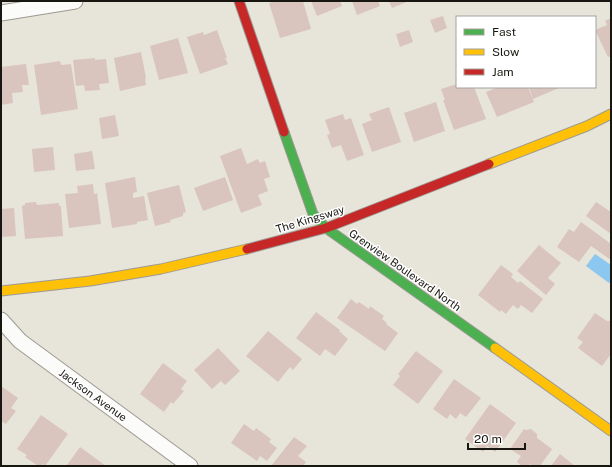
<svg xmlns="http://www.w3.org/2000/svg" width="612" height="467" viewBox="0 0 612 467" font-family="'Public Sans',sans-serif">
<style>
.water{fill:#8bc7ee}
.building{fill:#d9c5be}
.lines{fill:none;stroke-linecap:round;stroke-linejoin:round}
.street-casing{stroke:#9d9a93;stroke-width:17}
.fast-casing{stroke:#9d9a93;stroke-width:11}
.slow-casing{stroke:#9d9a93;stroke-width:11}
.jam-casing{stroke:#9d9a93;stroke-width:11}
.street{stroke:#fbfbf9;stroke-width:15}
.fast{stroke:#4caf50;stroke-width:9}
.slow{stroke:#ffc107;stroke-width:9}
.jam{stroke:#c62828;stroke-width:9}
.labels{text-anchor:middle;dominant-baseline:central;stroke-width:3;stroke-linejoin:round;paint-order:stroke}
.street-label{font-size:11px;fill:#181610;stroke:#fff}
</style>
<rect width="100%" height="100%" fill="#e7e4da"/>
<path class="water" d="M595 254 611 265V281L609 283 586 266Z"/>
<path class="building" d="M275 1H303L311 29 280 38 269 3Z
M311 1H340L342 6 317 16Z
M352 1H378L380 6 357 15Z
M389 1H409L392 8Z
M443 16 447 28 435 33 430 20Z
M611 18V56L608 57 595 30 607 25 605 21Z
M217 30 227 58H225L228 64 200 74 187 37 203 32 204 35Z
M409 30 413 42 400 47 396 34Z
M178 38 188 73 159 80 150 46Z
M141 52 146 78H145L146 85 120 91 114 58Z
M95 58V60L106 59 109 83 99 84 100 90 85 91 84 85 76 86 73 60Z
M60 61 61 65 71 64 78 109 41 115 34 65Z
M26 64 29 85H22L23 92 12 93 13 103 1 105V67Z
M457 84V87H474L486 119 454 130 443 100H445L441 89Z
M496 87H528L534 102 497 117 486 92 496 88Z
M529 87H561L533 99Z
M436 102 445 131 414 142 404 113Z
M389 107 401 142 372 152 362 124 372 120 369 114Z
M343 114 345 120 351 118 364 155 347 161 341 145 332 148 327 135 330 134 325 120Z
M115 115 119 136 102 139 99 118Z
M53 147 55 170 34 172 32 149Z
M241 148 247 164 258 159 260 163 265 161 270 177 264 179 268 191 258 195 262 205 241 213 220 156Z
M92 151 95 169 76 171 74 154Z
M135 177 137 192 133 193V198L144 196 148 220 137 222V224L112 228 105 183Z
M225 177 233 200 203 211 194 188Z
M93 184 94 194 97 193 101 224 69 228 65 194 78 193 77 186Z
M179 185 186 212 183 213V216L170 220 171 222 155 226 147 193Z
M36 202 37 205 59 203V206H61L63 236 25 239 22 206 25 205V203Z
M596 202 611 212V234L586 216Z
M14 208 16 236 1 237V209Z
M581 222 611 244V260L591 246 579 262 557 247 569 229 574 232Z
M539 245 561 263 548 278 555 284 546 295 517 271Z
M501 265 513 274 511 277 518 283 520 281 543 299 532 313 521 305 518 309 513 305 506 314 501 310 500 312 478 295Z
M351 299 357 304 359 302 369 309 370 306 384 316 382 319 387 323 386 324 398 333 385 351 337 318Z
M316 312 340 330 339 331 348 339 335 356 325 349 320 356 296 338Z
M595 313 607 321H611V354L602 366 578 348 583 342 577 338Z
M268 331 302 359 293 370 290 367 278 382 246 356Z
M218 348 240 371 225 385 221 381 212 389 194 370Z
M416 351 443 371 418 404 393 385 400 376 398 374Z
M163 363 187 381 181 389 184 391 173 404 171 402 164 412 140 394Z
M454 379 481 398 466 417 460 413 456 419 450 414 447 419 433 409Z
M1 386 18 398 11 408 16 411 6 424 1 421Z
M490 404 516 423 495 452 487 446 483 452 465 439Z
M41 415 68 434 45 466 43 464 42 466H38L25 457 27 455 17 449Z
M244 424 254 431 256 428 271 439 269 442 277 448 267 461 260 456 257 461 231 443Z
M524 429 526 430 531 429 537 434V438L552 449 540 466H533L530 464 528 466H522L517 462 521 456 510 449Z
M294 437 307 446 298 456 306 462 303 466H271Z
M80 447 106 466H68L67 465Z
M560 454 575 466H551Z"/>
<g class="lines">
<defs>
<path id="street" d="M1 13 75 1
M1 320 20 341 190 466"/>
<path id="fast" d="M284 132 313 214 326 228 495 348"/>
<path id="slow" d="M489 164 587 126 611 114
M1 291 90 281 161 269 247 249
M495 348 611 431"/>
<path id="jam" d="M239 1 284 132
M247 249 326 228 489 164"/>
</defs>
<use href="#street" class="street-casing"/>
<use href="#fast" class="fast-casing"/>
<use href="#slow" class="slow-casing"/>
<use href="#jam" class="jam-casing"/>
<use href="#street" class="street"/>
<use href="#fast" class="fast"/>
<use href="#slow" class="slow"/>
<use href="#jam" class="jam"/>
</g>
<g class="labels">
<g class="street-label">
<text transform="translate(310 219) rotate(-17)">The Kingsway</text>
<text transform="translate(405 270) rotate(35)">Grenview Boulevard North</text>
<text transform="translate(93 395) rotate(36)">Jackson Avenue</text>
</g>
</g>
<rect width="612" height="467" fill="none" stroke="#181610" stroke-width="4"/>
<rect x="456" y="16" width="140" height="72" fill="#ffffff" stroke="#a3a29f"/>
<rect x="464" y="29" width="20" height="6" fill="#4caf50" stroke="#a3a29f"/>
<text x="492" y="36" font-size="12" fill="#181610">Fast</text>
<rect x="464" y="49" width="20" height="6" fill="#ffc107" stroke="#a3a29f"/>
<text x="492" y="56" font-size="12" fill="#181610">Slow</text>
<rect x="464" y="69" width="20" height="6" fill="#c62828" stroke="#a3a29f"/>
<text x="492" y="76" font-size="12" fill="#181610">Jam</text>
<path d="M468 443v6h57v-6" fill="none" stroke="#181610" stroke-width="2"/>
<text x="474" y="443" font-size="12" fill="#181610" stroke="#ffffff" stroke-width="3" paint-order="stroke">20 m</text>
</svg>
